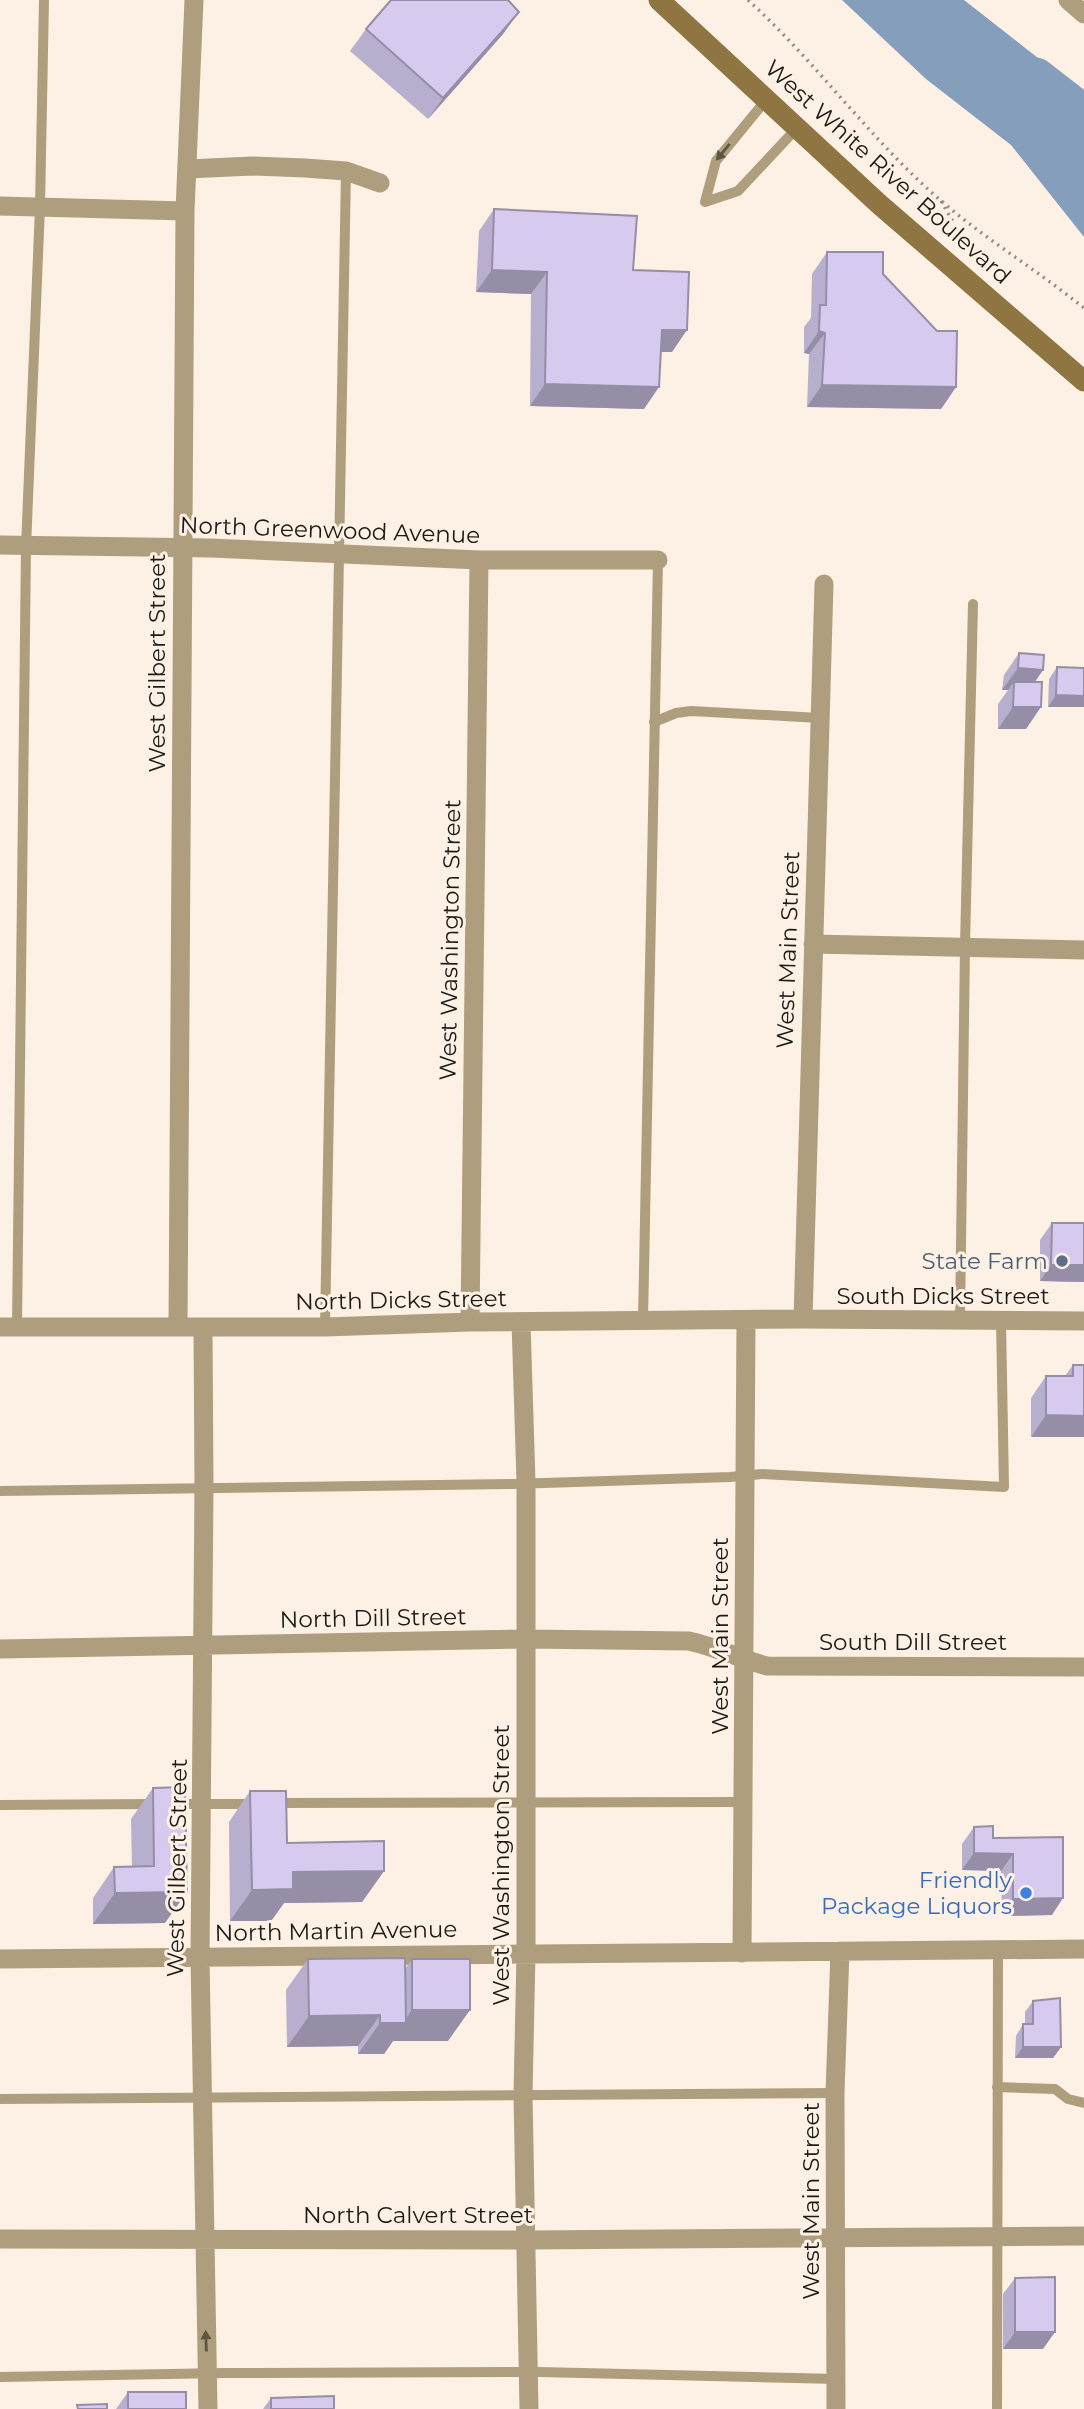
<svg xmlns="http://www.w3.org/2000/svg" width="1084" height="2409" viewBox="0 0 1084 2409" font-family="Montserrat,sans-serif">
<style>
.water{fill:#859ebb}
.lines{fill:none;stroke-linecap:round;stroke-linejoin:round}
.river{stroke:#859ebb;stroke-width:37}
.path{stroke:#928b82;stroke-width:3.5;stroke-dasharray:2 5;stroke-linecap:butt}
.lane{stroke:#af9e7d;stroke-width:10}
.street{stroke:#af9e7d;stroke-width:19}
.secondary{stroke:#8e7542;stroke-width:21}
.wall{fill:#b8aece}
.shaded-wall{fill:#968da7}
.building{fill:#d6caef;stroke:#968da7;stroke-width:2}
.oneway{fill:#5f5544}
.service-dot{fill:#5c6f8a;stroke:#fcf1e4;stroke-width:2.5}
.shop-dot{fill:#3f7fe0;stroke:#fcf1e4;stroke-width:2.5}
.labels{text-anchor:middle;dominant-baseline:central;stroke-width:6;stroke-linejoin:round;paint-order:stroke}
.street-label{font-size:23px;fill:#1e1a16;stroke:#fcf1e4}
.service-label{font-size:23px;fill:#4e5e75;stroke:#fcf1e4;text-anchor:end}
.shop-label{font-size:23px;fill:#366cbe;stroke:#fcf1e4;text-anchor:end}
</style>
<rect width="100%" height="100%" fill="#fcf1e4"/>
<path class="water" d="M842 0H964L1047 65 1084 119V237L1011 145 926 79Z"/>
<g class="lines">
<path class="river" d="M1036 76 1084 113"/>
<path class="path" d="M748 0C816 62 870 139 939 199 985 239 1037 270 1084 308
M941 201 959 232 981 262"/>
<path class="lane" d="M766 100 716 161 705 202 738 191 797 128
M654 722 676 713 691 711 820 718
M960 1320 965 946 973 604
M643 1321 658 560
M17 1327 26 547 40 207 44 0
M325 1327 346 171
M0 1491 513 1484 730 1477 762 1474 1004 1487 1001 1321
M275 1803 744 1802
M174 1804H253
M0 1805 152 1804
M997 2087 1055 2089 1068 2099 1084 2103
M0 2099 835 2093
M0 2377 225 2373 539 2372 837 2379
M997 2409 998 1950"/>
<path class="street" d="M1068 0 1084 14
M188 169 252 166 305 168 346 171 380 183
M0 206 185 211
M0 545 211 548 479 560H658
M813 944 1084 950
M803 1319 824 584
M470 1322 479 560
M521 1322 526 1482V1954L523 2095 529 2409
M0 1327H325L470 1322 803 1319 1084 1321
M178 1327 185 211 194 0
M203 1327 204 1488 200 1958 208 2409
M0 1649 527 1639 689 1641C716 1647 740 1659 767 1666L1084 1667
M742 1953 746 1320
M0 1959 1084 1949
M0 2239 526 2240 1084 2236
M836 2409 835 2093 840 1951"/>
<path class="secondary" d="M659 0 879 204 1084 381"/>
</g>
<path class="wall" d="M366 29 503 34 428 119 350 51Z
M494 209 633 270 672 352H661L644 409 530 406 531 294 476 292 479 231Z
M827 252 883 274 956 387 941 409 807 407 809 354 804 353V327L811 318 812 274Z
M1019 653 1043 670 1034 682 1026 729H998V704L1008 690H1002L1004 675Z
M1057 667 1084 668 1048 707 1049 679Z
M1052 1223H1084V1282L1040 1281V1240Z
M1073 1365H1084L1031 1437V1398L1046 1376H1065Z
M153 1788 165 1923 93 1924V1898L114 1867 132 1866 131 1819Z
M250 1791 287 1843 384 1871 362 1902 284 1903 271 1921H230L229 1822Z
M974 1827 993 1838 1063 1837 1052 1915 1002 1916 1001 1871 962 1870V1844Z
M308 1959 405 1969 412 1959 448 2041H393L384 2054H358V2046L287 2047 286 1990Z
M1033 2001 1061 2047 1053 2058H1015L1016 2036 1023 2024H1025V2012Z
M1015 2278 1043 2349H1003V2294Z
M128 2392 186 2409H116Z
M271 2398 334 2409H263Z"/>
<path class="shaded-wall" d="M519 12 503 34 428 119 443 98Z
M492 270 547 272 531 294 476 292Z
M662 330H687L672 352H647Z
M819 331 825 333 809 354 804 353Z
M545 384 659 387 644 409 530 406Z
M822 385 956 387 941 409 807 407Z
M1018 668 1043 670 1028 692 1014 682 1008 690H1002Z
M1056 695 1084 696V707H1048Z
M1013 707H1041L1026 729H998Z
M1051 1265H1084V1282L1040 1281Z
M1046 1415 1084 1416V1437H1031Z
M974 1853 1013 1854 1001 1871 962 1870Z
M384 1871 362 1902 284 1903 271 1921H230L252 1890 293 1872Z
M187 1892 165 1923 93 1924 115 1893Z
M1063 1898 1052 1915 1002 1916 1013 1899Z
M412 2010H470L448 2041H393L384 2054H358L380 2023H403Z
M380 2015 358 2046 287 2047 309 2016Z
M1023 2047H1061L1053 2058H1015Z
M1015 2332H1055L1043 2349H1003Z"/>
<path class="building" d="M391 0H508L519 12 443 98 366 29Z
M494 209 637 216 633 270 689 272 687 330H662L659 387 545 384 547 272 492 270Z
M827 252H883V274L937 331H957L956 387 822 385 825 333 819 331 820 305H826Z
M1019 653 1044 655 1043 670 1018 668Z
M1057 667 1084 668V696L1056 695Z
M1014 682H1042L1041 707H1013Z
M1052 1223H1084V1265H1051Z
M1073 1365H1084V1416L1046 1415V1376H1073Z
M185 1787 187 1892 115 1893 114 1867 154 1866 153 1788Z
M250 1791H286L287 1843 384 1841V1871L293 1872V1889L252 1890Z
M993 1826V1838L1063 1837V1898L1013 1899V1854L974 1853V1827Z
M405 1958 406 2023H380V2015L309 2016 308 1959Z
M412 1959H470V2010H412Z
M1060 1998 1061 2047H1023V2024H1033V2001Z
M1055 2277V2332H1015V2278Z
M128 2392H186V2409H128Z
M334 2396V2409H271V2398Z
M107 2404V2409H78L77 2405Z"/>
<defs><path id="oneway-solid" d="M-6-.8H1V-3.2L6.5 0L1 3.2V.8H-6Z" transform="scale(1.75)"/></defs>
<g class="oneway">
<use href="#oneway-solid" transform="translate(723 152) rotate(129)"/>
<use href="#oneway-solid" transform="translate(206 2341) rotate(-92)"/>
</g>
<circle class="service-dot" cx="1062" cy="1261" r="7"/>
<circle class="shop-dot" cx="1026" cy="1893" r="7"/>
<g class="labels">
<g class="street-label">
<text transform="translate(888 172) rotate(42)">West White River Boulevard</text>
<text transform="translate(330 530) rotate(2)">North Greenwood Avenue</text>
<text transform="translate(157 663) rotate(-90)">West Gilbert Street</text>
<text transform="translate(450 940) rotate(-89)">West Washington Street</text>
<text transform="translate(788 950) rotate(-88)">West Main Street</text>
<text x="943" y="1296">South Dicks Street</text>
<text transform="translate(401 1300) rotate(-1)">North Dicks Street</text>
<text transform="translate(373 1618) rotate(-1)">North Dill Street</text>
<text transform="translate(720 1636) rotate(-90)">West Main Street</text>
<text x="913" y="1642">South Dill Street</text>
<text transform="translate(501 1865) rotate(-90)">West Washington Street</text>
<text transform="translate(177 1868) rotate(-89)">West Gilbert Street</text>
<text transform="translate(336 1931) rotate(-1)">North Martin Avenue</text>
<text transform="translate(811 2201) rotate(-90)">West Main Street</text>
<text x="418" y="2215">North Calvert Street</text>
</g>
<g class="service-label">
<text x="1048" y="1261">State Farm</text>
</g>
<g class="shop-label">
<text x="1012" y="1880">Friendly<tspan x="1012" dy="26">Package Liquors</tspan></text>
</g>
</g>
</svg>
